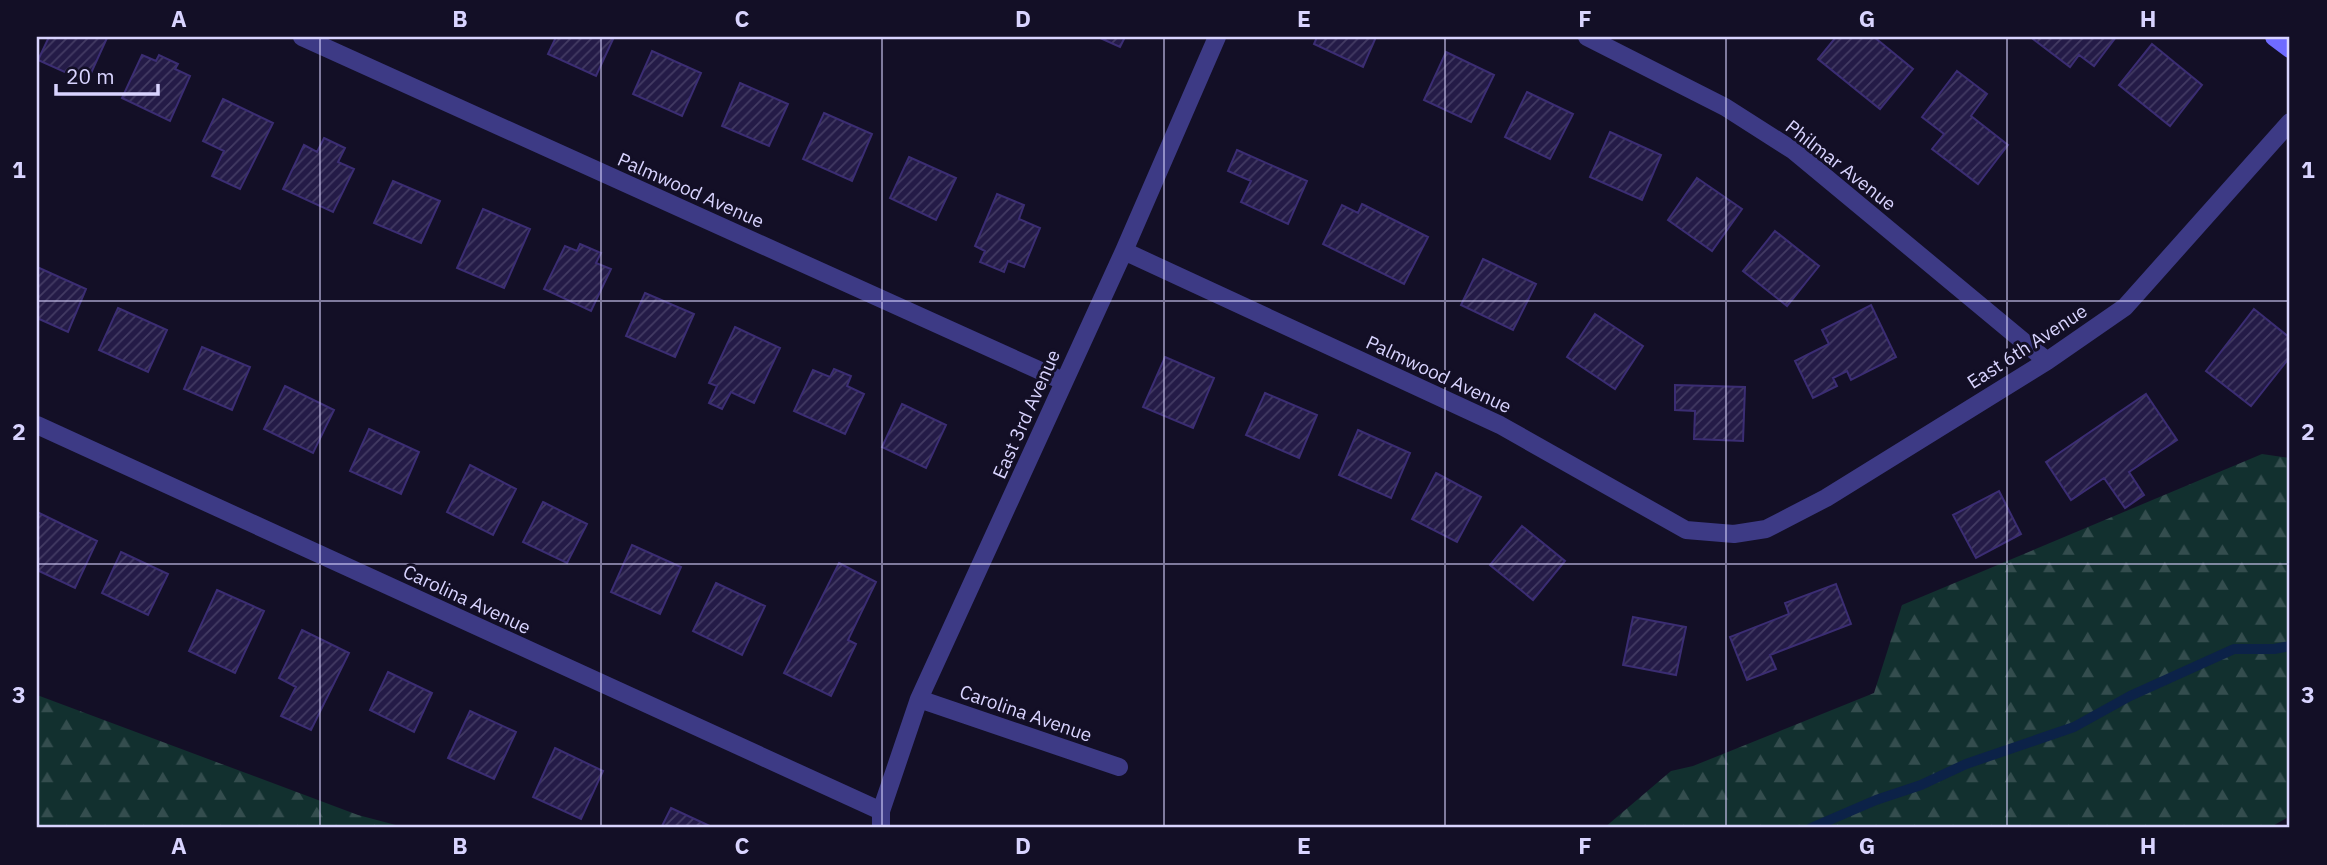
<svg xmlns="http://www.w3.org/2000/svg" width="2327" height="865" viewBox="0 0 2327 865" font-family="'IBM Plex Sans',sans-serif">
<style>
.forest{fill:url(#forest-firs)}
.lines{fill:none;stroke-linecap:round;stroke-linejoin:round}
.stream{stroke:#0c2248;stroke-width:10}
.building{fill:url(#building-hatch);stroke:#3b2d73;stroke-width:2}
.minor{stroke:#3d3a85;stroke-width:18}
.secondary{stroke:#6f6bff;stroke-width:18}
.grid{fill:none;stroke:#d9d4ff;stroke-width:2;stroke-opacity:0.55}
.labels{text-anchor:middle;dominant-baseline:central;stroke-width:6;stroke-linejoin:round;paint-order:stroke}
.street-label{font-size:19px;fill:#d9d4ff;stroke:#130f26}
.neatline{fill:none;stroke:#d9d4ff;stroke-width:2.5}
.grid-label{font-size:23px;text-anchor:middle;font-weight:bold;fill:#d9d4ff}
</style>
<defs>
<pattern id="forest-firs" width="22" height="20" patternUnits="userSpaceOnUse" patternTransform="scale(1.75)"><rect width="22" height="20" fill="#12302f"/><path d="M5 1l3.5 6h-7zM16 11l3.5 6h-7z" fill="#344d4e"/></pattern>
<pattern id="building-hatch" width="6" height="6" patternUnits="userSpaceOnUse" patternTransform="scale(1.75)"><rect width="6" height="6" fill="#241b47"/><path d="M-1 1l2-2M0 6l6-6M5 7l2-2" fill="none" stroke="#433b63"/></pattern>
</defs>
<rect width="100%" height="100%" fill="#130f26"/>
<path class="forest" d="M2262 454 2290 458V816L2269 828H1604L1671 771 1693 766 1874 693 1902 605Z
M37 695 358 815 407 828H37Z"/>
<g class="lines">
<path class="stream" d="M1811 828 1876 800 1921 785 1966 764 2074 727 2130 696 2234 649H2274L2290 646"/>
</g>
<path class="building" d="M49 37 107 38 87 82 38 60Z
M556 37H614L596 76 548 54Z
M1098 37H1125L1120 47Z
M1317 37H1376L1363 67 1314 44Z
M1836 37H1874L1913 69 1880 109 1818 59Z
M2035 37H2116L2094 66 2079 55 2070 67 2033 39Z
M2152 44 2202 85 2170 126 2119 85Z
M652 51 701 73 682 116 633 94Z
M1446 52 1494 75 1471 122 1424 100Z
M142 55 156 61 159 55 178 64 175 69 190 76 170 121 122 98Z
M1957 71 1987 94 1971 116 2008 145 1978 184 1932 149 1944 134 1922 117Z
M740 83 788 104 769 146 722 126Z
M1527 92 1573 114 1550 159 1505 137Z
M223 99 273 123 240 189 212 176 224 151 203 141Z
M824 113 872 134 852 181 803 159Z
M1610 132 1661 155 1642 200 1590 177Z
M324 138 345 148 338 162 354 169 333 212 283 189 304 145 317 152Z
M1237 150 1307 181 1288 224 1241 202 1251 181 1228 171Z
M909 157 956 178 936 220 890 198Z
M1697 178 1742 209 1712 251 1668 220Z
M393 181 440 201 421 243 374 223Z
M997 194 1024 205 1019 219 1040 228 1024 267 1008 261 1004 272 980 262 985 251 975 246Z
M1362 204 1428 237 1404 284 1323 244 1342 205 1358 213Z
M483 209 530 229 504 288 457 268Z
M1775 231 1819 266 1787 306 1743 271Z
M580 244 601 253 596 263 611 269 591 311 544 289 565 246 577 251Z
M1483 259 1536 284 1513 330 1461 305Z
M37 267 86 289 68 332 37 318Z
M645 293 694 314 675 357 626 336Z
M1871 305 1896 357 1851 380 1847 371 1833 378 1837 386 1813 398 1795 361 1829 344 1822 330Z
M118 308 167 330 148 372 99 350Z
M2254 309 2290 338V357L2251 406 2206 371Z
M1595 314 1643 346 1615 389 1567 357Z
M735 327 780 348 754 403 731 392 722 409 709 403 717 386 709 383Z
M202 347 250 367 232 410 184 389Z
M1165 357 1214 378 1193 428 1143 407Z
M834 369 851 376 847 386 864 394 845 434 794 411 813 370 830 377Z
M1675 385 1745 387 1743 441 1694 439 1695 411 1675 410Z
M285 386 334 410 313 453 264 429Z
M1265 393 1317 415 1299 458 1246 435Z
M2146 394 2177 440 2129 472 2144 495 2125 508 2104 478 2071 500 2046 462Z
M902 404 946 425 926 468 882 447Z
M369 429 419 452 401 494 350 471Z
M1358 430 1410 453 1391 498 1339 475Z
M470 465 516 489 493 535 447 512Z
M1436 473 1481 497 1457 542 1412 519Z
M1999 491 2021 534 1976 558 1953 515Z
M543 502 587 524 567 563 523 542Z
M37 512 97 541 75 588 37 570Z
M1522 526 1565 561 1533 600 1490 565Z
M632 545 681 567 660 614 611 592Z
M121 552 168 574 148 615 102 593Z
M839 563 876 582 848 640 856 644 831 696 784 673Z
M716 583 765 606 742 655 693 631Z
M1836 584 1851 624 1770 655 1776 669 1747 680 1730 637 1789 614 1785 603Z
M217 590 264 611 235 673 189 651Z
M1633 617 1686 627 1676 675 1623 665Z
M302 630 349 653 311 730 281 716 296 687 279 678Z
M388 672 432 693 414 732 370 710Z
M470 711 516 732 494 779 448 758Z
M555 748 603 771 581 819 533 797Z
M671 808 714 828H661Z"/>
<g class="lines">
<path class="minor" d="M302 37 1063 381
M1587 37 1725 107 1794 151 2047 361
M1124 251 1500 425 1686 530 1734 534 1766 529 1826 498 2047 361 2125 307 2290 122
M37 425 881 811
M919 699 1119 767
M881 828V811L919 699 1124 251 1217 37"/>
<path class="secondary" d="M2274 37 2290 49"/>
</g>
<path class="grid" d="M320 37V828M601 37V828M882 37V828M1164 37V828M1445 37V828M1726 37V828M2007 37V828M37 301H2290M37 564H2290"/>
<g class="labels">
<g class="street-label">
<text transform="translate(1841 165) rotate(38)">Philmar Avenue</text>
<text transform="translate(691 190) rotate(24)">Palmwood Avenue</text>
<text transform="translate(2027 346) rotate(-33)">East 6th Avenue</text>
<text transform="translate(1439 374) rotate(25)">Palmwood Avenue</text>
<text transform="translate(1026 414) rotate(-66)">East 3rd Avenue</text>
<text transform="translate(467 599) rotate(25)">Carolina Avenue</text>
<text transform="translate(1026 713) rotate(19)">Carolina Avenue</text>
</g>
</g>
<rect width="2327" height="865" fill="none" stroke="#130f26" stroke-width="77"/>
<path d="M56 84v10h102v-10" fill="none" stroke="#d9d4ff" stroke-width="3.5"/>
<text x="66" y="84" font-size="21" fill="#d9d4ff" stroke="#130f26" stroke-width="5" paint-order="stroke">20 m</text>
<rect x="38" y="38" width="2250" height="788" class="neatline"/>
<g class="grid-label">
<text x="179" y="27">A</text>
<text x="460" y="27">B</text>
<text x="742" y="27">C</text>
<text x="1023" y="27">D</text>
<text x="1304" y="27">E</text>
<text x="1585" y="27">F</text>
<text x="1867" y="27">G</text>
<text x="2148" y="27">H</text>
<text x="19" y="178">1</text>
<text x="2308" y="178">1</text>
<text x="19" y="440">2</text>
<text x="2308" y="440">2</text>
<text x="19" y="703">3</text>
<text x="2308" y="703">3</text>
<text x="179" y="854">A</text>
<text x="460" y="854">B</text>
<text x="742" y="854">C</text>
<text x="1023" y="854">D</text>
<text x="1304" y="854">E</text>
<text x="1585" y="854">F</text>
<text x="1867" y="854">G</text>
<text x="2148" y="854">H</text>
</g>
</svg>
